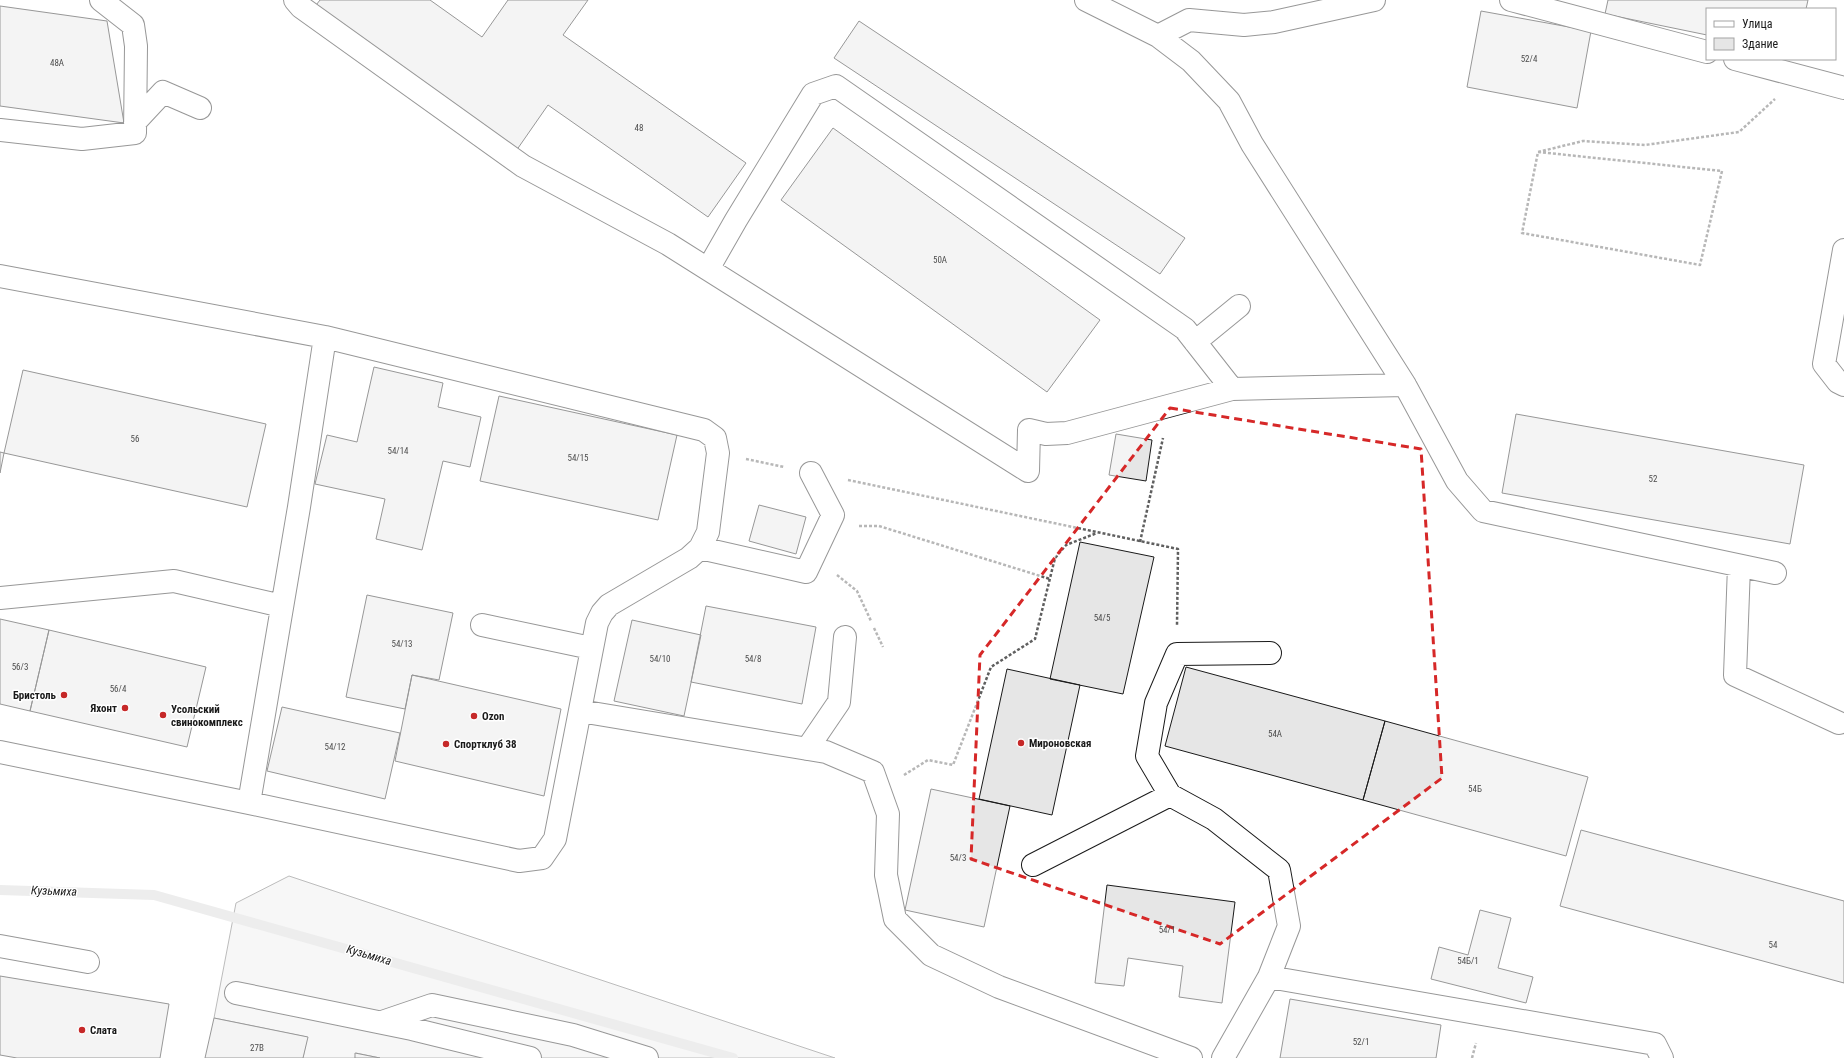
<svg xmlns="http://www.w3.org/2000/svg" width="1844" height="1058" viewBox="0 0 1844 1058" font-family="'Roboto Condensed',sans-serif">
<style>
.built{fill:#ededed;stroke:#6a6a6a}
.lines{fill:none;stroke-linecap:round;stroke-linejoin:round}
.stream{stroke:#d7d7d7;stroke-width:10}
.building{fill:#e6e6e6;stroke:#1a1a1a}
.minor-casing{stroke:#1a1a1a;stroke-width:24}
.path{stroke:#5f5f5f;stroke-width:2.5;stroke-dasharray:3 2;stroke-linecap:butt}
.minor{stroke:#fff;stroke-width:22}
.marked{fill:none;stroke:#d62828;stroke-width:3;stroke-dasharray:8 5;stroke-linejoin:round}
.poi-dot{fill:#c62828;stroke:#fff;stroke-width:1.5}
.labels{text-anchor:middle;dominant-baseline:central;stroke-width:3;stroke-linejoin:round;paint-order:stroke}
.number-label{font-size:9px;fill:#4d4d4d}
.poi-label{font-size:11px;font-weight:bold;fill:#1a1a1a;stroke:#fff;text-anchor:start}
.water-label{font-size:12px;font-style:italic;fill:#1a1a1a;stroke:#fff}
</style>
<rect width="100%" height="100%" fill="#fff"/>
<path class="built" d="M289 876 835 1058H380L356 1053 355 1058H303L307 1037 214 1018 236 903Z"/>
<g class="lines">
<path class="stream" d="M0 890 154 895 733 1058"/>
</g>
<path class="building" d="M320 0H430L482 37 508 0H588L563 35 746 163 708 217 548 105 516 151 313 9Z
M1608 0H1808L1806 9H1707V35L1605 14Z
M0 6 107 21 124 123 0 106Z
M1481 11 1591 31 1577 108 1467 87Z
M859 21 1185 238 1160 274 834 58Z
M833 128 1100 320 1047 392 781 200Z
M374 367 443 383 438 407 481 417 470 467 443 461 422 550 376 539 385 499 315 484 327 435 357 442Z
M23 370 266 424 247 507 4 453Z
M499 396 677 435 658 520 480 481Z
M1516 414 1804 465 1790 544 1502 493Z
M1116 434 1152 440 1146 481 1109 475Z
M0 452 4 453 0 473Z
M759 505 806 517 796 554 749 541Z
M1080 542 1154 557 1123 694 1050 679Z
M367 595 453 613 439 680 412 675 405 709 346 697Z
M706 606 816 627 802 704 691 682Z
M0 619 49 630 30 711 0 704Z
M632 620 701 635 684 716 614 701Z
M49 630 206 667 187 747 30 711Z
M1186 667 1385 721 1363 800 1165 746Z
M1007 669 1080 685 1052 815 979 799Z
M412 675 561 709 544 796 395 761Z
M282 707 400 733 385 799 267 771Z
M1385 721 1588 777 1566 856 1363 800Z
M931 789 1010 806 984 927 905 910Z
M1581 830 1844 901V983L1560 906Z
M1107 885 1235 902 1222 1003 1179 997 1183 966 1128 958 1124 986 1095 983Z
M1480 910 1511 918 1498 968 1533 977 1526 1003 1431 979 1439 947 1468 955Z
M0 976 169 1004 160 1058H17L0 1055Z
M1290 999 1441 1025 1436 1058H1280Z
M214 1018 308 1037 303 1058H205Z
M355 1053 380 1058H355Z"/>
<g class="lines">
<defs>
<path id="minor" d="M295 0 301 7 523 166 668 244 1028 471 1029 430 1046 434 1067 433 1232 389 1405 385
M1086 0 1158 36 1191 61 1229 101 1252 144 1405 385 1457 481 1483 511 1775 573
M1511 0 1707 52
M1158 36 1189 20 1244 25 1274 22 1374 0
M1735 59 1844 88
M135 122 163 92 200 108
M0 130 82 139 135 133 136 46 133 25 101 0
M1844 250 1824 364 1838 382 1844 385
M708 269 736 220 813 94 836 86 1185 329 1232 389
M0 276 325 337 704 430 715 438 718 453 708 532 700 548 689 558 609 605 602 613 597 623 555 839 542 858 519 861 249 803 0 752
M1195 342 1239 306
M700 548 806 572 833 515 811 473
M1739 566 1735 675 1839 723
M0 598 174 581 282 606
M482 625 591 648
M580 711 826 752 873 772 888 814 886 875 895 919 931 955 999 987 1191 1058
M807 749 839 702 845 637
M249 803 299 507 325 337
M1033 865 1170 795
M0 946 88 962
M1269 977 1289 926 1279 870 1214 819 1170 795 1147 756 1156 703 1177 654 1270 653
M236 993 412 1029 530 1058
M382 1022 432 1005 573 1035 647 1058
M1223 1058 1269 977 1655 1044 1662 1058"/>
</defs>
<use href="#minor" class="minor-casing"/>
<path class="path" d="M1538 152 1722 171 1700 265 1522 233 1538 152 1583 141 1645 145 1739 132 1775 99
M746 459 784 467
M848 480 1178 549 1177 626
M859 526H879L1050 579
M1140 542 1163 438
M837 575 857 591 871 621
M874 628 883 647
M904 775 928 760 953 765 991 667 1035 639 1055 558 1066 545 1097 533
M1472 1058 1476 1043"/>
<use href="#minor" class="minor"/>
</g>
<path d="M0 0H1844V1058H0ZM1170 408 1421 449 1442 778 1220 944 971 859 980 655Z" fill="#fff" fill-opacity=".55" fill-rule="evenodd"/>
<path class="marked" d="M1170 408 1421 449 1442 778 1220 944 971 859 980 655Z"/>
<g class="poi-dot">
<circle cx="64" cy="695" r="4"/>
<circle cx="125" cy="708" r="4"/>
<circle cx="163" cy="715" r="4"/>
<circle cx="474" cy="716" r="4"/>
<circle cx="1021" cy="743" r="4"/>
<circle cx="446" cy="744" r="4"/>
<circle cx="82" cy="1030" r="4"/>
</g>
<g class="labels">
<g class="number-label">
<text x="1529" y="59">52/4</text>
<text x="57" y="63">48А</text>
<text x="639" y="128">48</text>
<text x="940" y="260">50А</text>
<text x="135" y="439">56</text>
<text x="398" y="451">54/14</text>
<text x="578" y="458">54/15</text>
<text x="1653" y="479">52</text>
<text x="1102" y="618">54/5</text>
<text x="402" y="644">54/13</text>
<text x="660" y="659">54/10</text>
<text x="753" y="659">54/8</text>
<text x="20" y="667">56/3</text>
<text x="118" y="689">56/4</text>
<text x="1275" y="734">54А</text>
<text x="335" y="747">54/12</text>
<text x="1475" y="789">54Б</text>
<text x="958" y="858">54/3</text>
<text x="1167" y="930">54/1</text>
<text x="1773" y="945">54</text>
<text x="1468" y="961">54Б/1</text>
<text x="1361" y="1042">52/1</text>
<text x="257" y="1048">27В</text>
</g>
<g class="poi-label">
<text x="56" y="695" text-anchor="end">Бристоль</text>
<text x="117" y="708" text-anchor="end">Яхонт</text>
<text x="171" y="709">Усольский<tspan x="171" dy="13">свинокомплекс</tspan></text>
<text x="482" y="716">Ozon</text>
<text x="1029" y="743">Мироновская</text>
<text x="454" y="744">Спортклуб 38</text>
<text x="90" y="1030">Слата</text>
</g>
<g class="water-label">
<text transform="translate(54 891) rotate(2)">Кузьмиха</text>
<text transform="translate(369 955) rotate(16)">Кузьмиха</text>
</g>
</g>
<rect x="1706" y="8" width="130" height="52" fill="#ffffff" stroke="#a3a3a3"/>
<rect x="1714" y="21" width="20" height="6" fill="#ffffff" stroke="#a3a3a3"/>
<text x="1742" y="28" font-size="12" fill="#1a1a1a">Улица</text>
<rect x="1714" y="38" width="20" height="12" fill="#e6e6e6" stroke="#a3a3a3"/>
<text x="1742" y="48" font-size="12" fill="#1a1a1a">Здание</text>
</svg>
